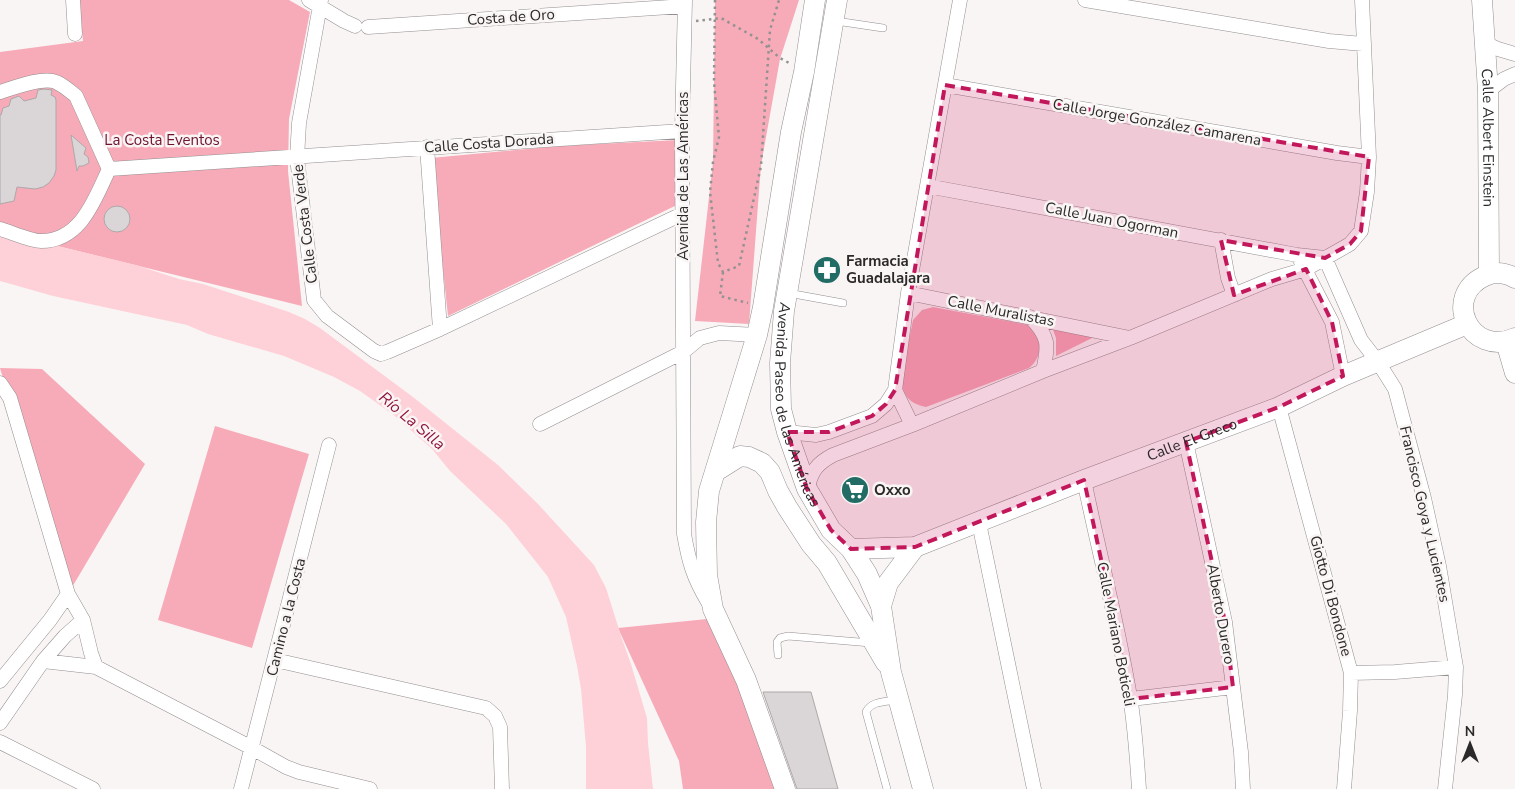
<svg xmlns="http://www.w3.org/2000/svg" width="1515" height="789" viewBox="0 0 1515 789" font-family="'Nunito Sans',sans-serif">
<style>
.green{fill:#f7abb8}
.water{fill:#fed1d8}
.building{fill:#dad5d6;stroke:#ada8a9}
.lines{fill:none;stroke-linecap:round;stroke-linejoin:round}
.lane-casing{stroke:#948e8f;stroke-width:8}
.street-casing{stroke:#948e8f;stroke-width:15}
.secondary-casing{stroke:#948e8f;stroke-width:21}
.path{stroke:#949191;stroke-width:2.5;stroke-dasharray:2.5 4;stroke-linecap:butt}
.lane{stroke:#fff;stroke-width:7}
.street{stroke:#fff;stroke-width:14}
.secondary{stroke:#fff;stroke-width:20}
.marked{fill:#c2185b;fill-opacity:0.2;stroke:#c2185b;stroke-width:4;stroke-dasharray:10 6;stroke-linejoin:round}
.labels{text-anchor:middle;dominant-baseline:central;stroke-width:5;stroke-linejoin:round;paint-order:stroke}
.street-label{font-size:15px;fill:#2b2929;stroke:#faf5f5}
.park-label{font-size:15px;fill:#6e1230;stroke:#faf5f5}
.poi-label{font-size:15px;font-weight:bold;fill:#2b2929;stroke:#faf5f5;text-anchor:start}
.water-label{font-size:16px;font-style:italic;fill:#8f133e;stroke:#faf5f5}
</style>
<rect width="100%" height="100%" fill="#faf5f5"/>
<path class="green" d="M79 0H289L310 12 289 119 288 171 302 306 0 232V52L83 41Z
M715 0H799L780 59 761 165 749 324 695 321 713 162Z
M678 140 681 203 448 316 431 158 559 146Z
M933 307 1028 325C1042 337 1044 356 1029 368L926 407C909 403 904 397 901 380L913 320 922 310Z
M1052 327 1100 334 1056 356V338Z
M0 368 42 369 145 464 68 594Z
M215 426 309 454 252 648 158 620Z
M707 619 735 669 775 789H683L679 761 618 628Z"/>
<path class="water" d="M0 232 136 265 179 279 203 284 289 312 305 319 320 328 413 397 498 465 538 504 594 565 606 588 622 639 631 664 647 718 648 743 653 789H586V747L581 689 577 666 566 617 548 577 506 524 450 471 432 449 395 416 360 391 334 377 284 356 208 334 187 325 53 296 0 281Z"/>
<path class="building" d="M44 89 52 90 51 95 55 97 56 100V170L54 176 49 183 43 187 35 189 17 187 14 201 0 204V115H1L3 108 9 106 11 99 19 96 24 101 36 98 38 90Z
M71 135 86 148 84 154 88 157 89 163 83 166H79L77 171Z
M104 219a13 13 0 1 1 26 0a13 13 0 1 1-26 0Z
M763 692H811L838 789H797Z"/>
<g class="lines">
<defs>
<path id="lane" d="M836 21 883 28
M788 293 843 303
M778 655 777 642 780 638 788 636 871 643
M887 789 866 712C871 701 885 702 896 700"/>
<path id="street" d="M73 0 75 34
M309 0 344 21 355 26
M321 0 299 123 297 158 314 300 327 316 374 351 381 354 387 352 440 329 682 214
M685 0 682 131 684 534C689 562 693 577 708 602
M1085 0 1329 41 1363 44
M368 27 685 6
M1485 43 1498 49 1515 54
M945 85 1337 153 1369 157
M1488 91 1504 79 1515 74
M0 92C13 88 43 76 56 82 63 85 70 91 76 96L109 169
M427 147 440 329
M109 169C300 157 491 143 682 131
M927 186 1297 255 1325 258
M0 229C11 232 30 241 41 241 81 241 95 199 109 169
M1221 240 1228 278 1234 295
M1325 258 1361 340 1378 362 1395 389 1424 498 1439 566 1456 667 1455 695 1445 789
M1301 262 1332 322 1343 376
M908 293 1130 338
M1030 317C1049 336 1049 345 1043 371
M0 383 10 398 68 594 83 620 91 653 96 667
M895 390 912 425
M1279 407 1351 673 1350 711 1344 789
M540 424 683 352 700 338 719 333 757 335
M787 432 816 435 829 432 872 416 886 404 895 390 908 293 960 0
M1186 442 1225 622 1241 752 1243 789
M1084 480C1099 553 1118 624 1130 697 1135 727 1137 759 1139 789
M807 489C812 471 816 464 833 455L912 425 1043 371 1130 338 1272 279 1306 269 1350 244 1361 231 1367 192 1369 157 1362 0
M979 523 1034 789
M275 660 486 708 495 716 500 727 502 789
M43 661 96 667 252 748 286 767 299 772 370 789
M1351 673 1395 672 1456 667
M0 681 50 620 68 594
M1131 699 1233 687
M0 723 43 661 65 636 83 620
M0 742 93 789
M241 789 329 445"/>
<g id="secondary">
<path id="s1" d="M837 0 784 311 780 363 781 409 787 432 807 489 831 530 851 549 867 574 881 606 891 672 923 789"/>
<path id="s2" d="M1482 0 1488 91 1489 274"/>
<path d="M1515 278C1506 273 1495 271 1485 276 1441 296 1470 358 1515 338"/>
<path d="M1506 342 1515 373"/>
<path d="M716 471 740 456 749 457 762 463 770 472 778 491 787 507 811 544 827 563 886 663"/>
<path id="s3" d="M851 549 915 547 1084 480 1279 407 1343 376 1467 324"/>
<path d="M881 606 888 583 915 547"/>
<path d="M785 789 746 680 713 609 707 575 706 522 709 491 757 335 763 307 791 132 804 72 815 0"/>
</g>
</defs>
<use href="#lane" class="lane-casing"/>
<use href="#street" class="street-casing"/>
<use href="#secondary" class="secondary-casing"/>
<path class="path" d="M715 0 714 82 719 137 713 162 710 192 718 263 723 272 739 266 761 166 770 30 779 0
M696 21 721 18 758 39 780 58 789 63
M723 272 720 296 748 303"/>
<use href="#lane" class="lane"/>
<use href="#street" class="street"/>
<use href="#secondary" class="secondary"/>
</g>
<path class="marked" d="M945 85 1369 157 1361 231 1350 244 1325 258 1221 240 1234 295 1306 269 1332 322 1343 376 1279 407 1186 442 1225 622 1233 687 1131 699 1084 480 915 547 851 549 831 530 807 489 787 432H829L872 416 886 404 895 390Z"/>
<defs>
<symbol id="pharmacy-disc" viewBox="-11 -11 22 22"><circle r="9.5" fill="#226c66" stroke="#faf5f5"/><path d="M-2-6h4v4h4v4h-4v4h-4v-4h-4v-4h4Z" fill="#fff"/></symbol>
<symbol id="supermarket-disc" viewBox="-11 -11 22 22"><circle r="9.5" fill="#226c66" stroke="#faf5f5"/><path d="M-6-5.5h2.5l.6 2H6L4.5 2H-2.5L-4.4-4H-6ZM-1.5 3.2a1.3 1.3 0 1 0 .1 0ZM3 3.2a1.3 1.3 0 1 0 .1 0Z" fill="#fff"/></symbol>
</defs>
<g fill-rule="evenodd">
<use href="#pharmacy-disc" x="811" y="254" width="32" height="32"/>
<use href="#supermarket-disc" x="839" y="474" width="32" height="32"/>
</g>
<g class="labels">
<g class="street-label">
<text transform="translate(511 17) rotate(-4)">Costa de Oro</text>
<text transform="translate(1157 122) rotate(10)">Calle Jorge González Camarena</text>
<text stroke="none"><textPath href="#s2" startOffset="138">Calle Albert Einstein</textPath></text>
<text transform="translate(489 143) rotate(-4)">Calle Costa Dorada</text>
<text transform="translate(683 176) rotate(-90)">Avenida de Las Américas</text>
<text transform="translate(1112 220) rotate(11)">Calle Juan Ogorman</text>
<text transform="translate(305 224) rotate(-97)">Calle Costa Verde</text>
<text transform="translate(1001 311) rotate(11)">Calle Muralistas</text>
<text stroke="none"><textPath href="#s1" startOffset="412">Avenida Paseo de las Américas</textPath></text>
<text stroke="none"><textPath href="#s3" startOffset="361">Calle El Greco</textPath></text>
<text transform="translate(1425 514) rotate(77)">Francisco Goya y Lucientes</text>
<text transform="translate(1331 596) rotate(75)">Giotto Di Bondone</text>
<text transform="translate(1221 614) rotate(80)">Alberto Durero</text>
<text transform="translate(286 617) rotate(-76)">Camino a la Costa</text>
<text transform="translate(1116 634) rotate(79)">Calle Mariano Boticeli</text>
</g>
<g class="park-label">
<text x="162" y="140">La Costa Eventos</text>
</g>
<g class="poi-label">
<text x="846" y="261">Farmacia<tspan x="846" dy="17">Guadalajara</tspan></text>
<text x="874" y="490">Oxxo</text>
</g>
<g class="water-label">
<text transform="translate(412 421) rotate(40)">Río La Silla</text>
</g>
</g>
<g transform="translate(1470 744)" stroke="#faf5f5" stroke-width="4" paint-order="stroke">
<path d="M0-4L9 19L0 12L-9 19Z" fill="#2b2929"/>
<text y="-8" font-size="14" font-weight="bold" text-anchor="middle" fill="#2b2929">N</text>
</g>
</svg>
